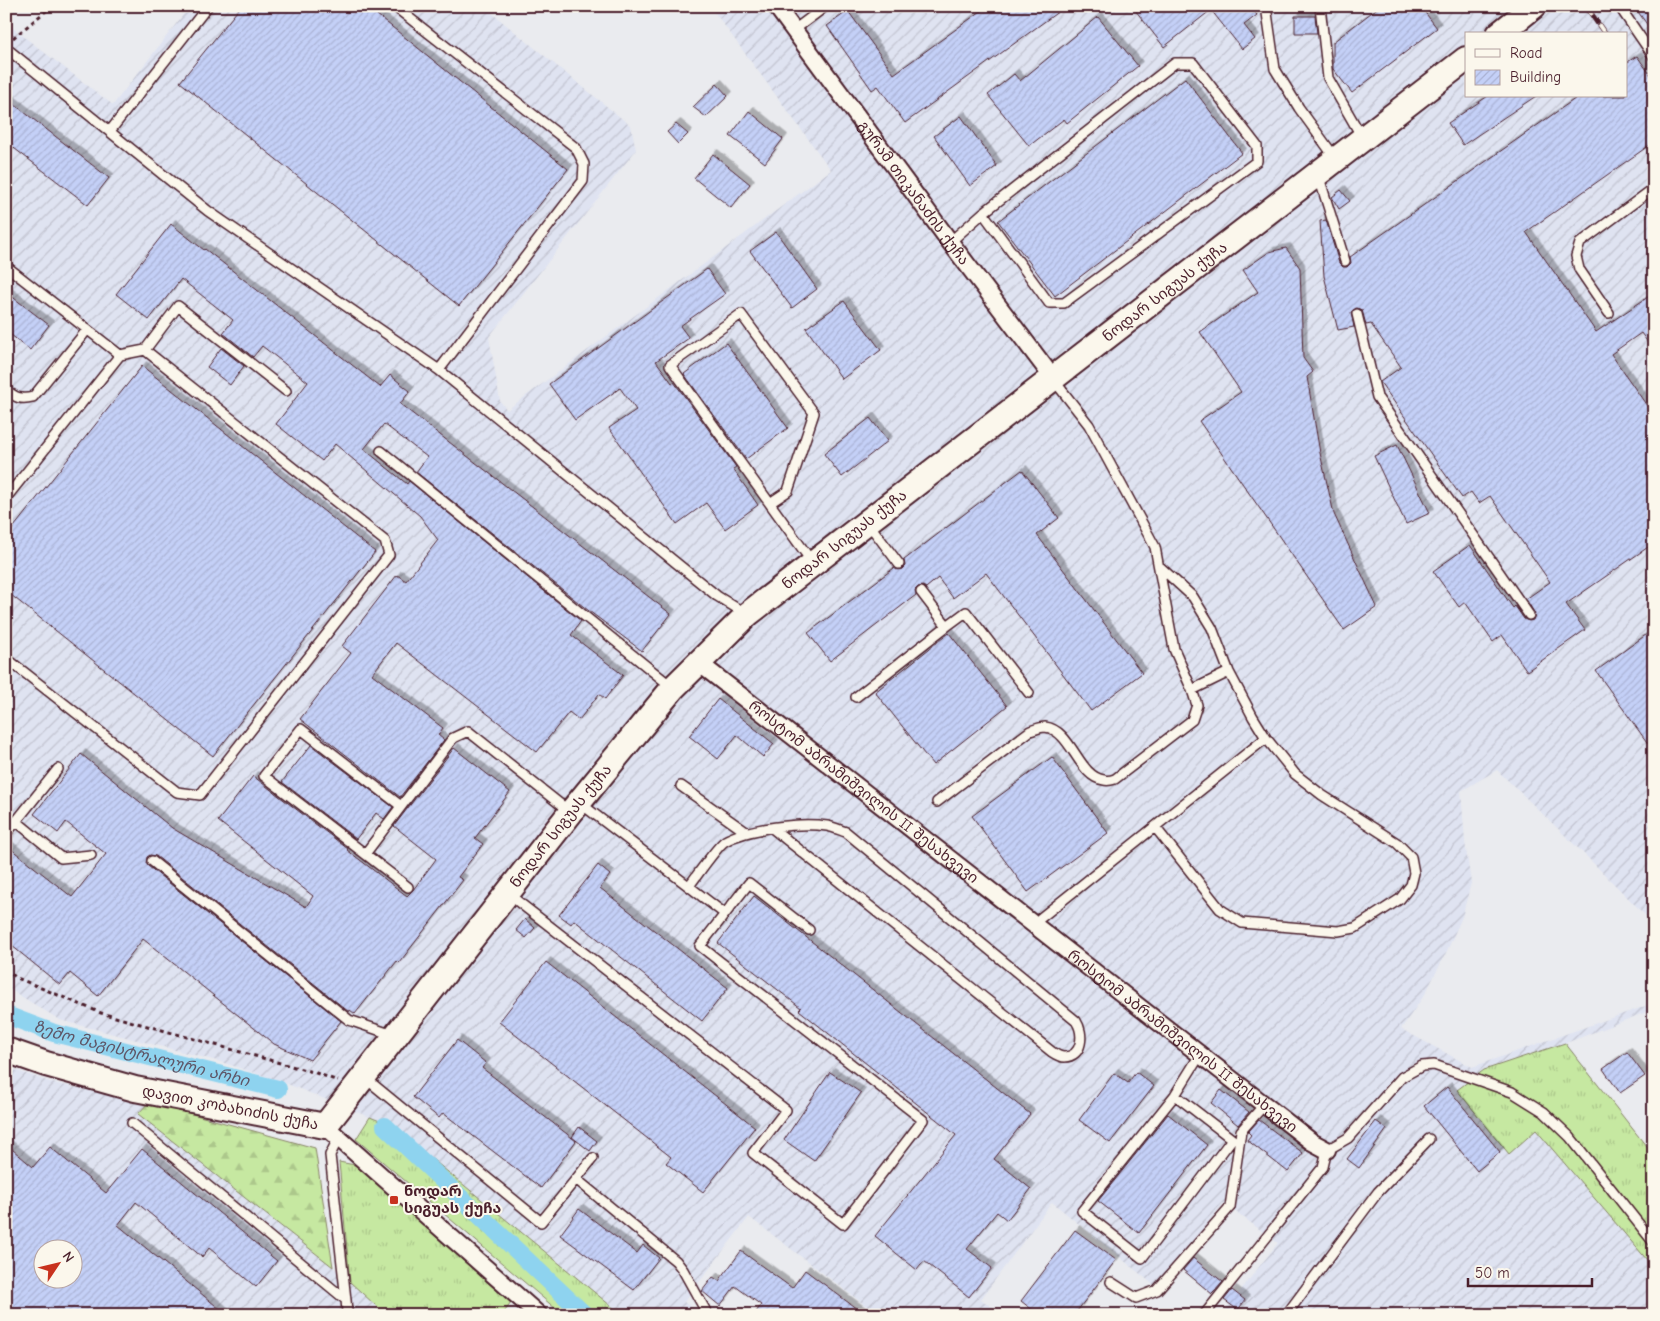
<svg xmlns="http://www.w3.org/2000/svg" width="1660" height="1321" viewBox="0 0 1660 1321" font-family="'Comic Neue','Noto Sans Georgian',sans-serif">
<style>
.industrial{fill:url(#industrial-furrows);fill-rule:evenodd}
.grass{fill:url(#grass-tufts);stroke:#888466}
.forest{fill:url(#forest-firs);stroke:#888466}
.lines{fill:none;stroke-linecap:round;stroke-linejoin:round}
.canal{stroke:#8ed3ef;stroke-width:18}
.building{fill:url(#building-hatch);stroke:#4a1f2b;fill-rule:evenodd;filter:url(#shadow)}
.lane-casing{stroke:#4a1f2b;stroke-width:12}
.street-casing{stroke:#4a1f2b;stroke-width:20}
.secondary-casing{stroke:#4a1f2b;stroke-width:28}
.path{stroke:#4a1f2b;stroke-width:3;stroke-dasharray:4 4;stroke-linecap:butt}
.lane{stroke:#fbf7ec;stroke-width:9}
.street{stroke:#fbf7ec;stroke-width:16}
.secondary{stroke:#fbf7ec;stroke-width:24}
.rail-casing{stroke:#4a1f2b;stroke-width:5.5}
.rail{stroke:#fbf7ec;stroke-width:4;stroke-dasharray:11;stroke-linecap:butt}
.poi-dot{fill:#c8321e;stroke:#fbf7ec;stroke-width:2}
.labels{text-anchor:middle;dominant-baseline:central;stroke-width:4;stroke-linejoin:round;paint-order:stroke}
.street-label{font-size:15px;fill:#4a1f2b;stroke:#fbf7ec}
.poi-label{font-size:15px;font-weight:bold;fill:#4a1f2b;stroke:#fbf7ec;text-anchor:start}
.water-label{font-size:16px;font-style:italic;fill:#5e5566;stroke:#fbf7ec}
</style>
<defs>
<pattern id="industrial-furrows" width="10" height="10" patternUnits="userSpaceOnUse" patternTransform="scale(1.25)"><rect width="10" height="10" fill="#dfe3f1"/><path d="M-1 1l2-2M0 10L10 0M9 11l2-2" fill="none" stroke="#c1c2cf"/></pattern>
<pattern id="grass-tufts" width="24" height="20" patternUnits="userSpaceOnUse" patternTransform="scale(1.25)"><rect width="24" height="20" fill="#c6e8a1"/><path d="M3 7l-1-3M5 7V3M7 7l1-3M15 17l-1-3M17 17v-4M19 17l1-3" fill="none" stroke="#acc78b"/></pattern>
<pattern id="forest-firs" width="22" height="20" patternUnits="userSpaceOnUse" patternTransform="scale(1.25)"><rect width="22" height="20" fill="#c6e8a1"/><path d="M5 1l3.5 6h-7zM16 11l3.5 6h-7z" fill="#acc78b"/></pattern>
<pattern id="building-hatch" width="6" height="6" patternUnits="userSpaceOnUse" patternTransform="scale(1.25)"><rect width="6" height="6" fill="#c4d0f7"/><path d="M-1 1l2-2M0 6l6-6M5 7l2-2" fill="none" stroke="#aab2d4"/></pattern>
<filter id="shadow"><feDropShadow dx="4.5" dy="-4.5" stdDeviation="0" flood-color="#0004"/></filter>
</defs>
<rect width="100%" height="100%" fill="#eaebef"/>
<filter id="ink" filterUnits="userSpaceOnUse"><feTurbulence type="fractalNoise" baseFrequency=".02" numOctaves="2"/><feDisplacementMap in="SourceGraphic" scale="10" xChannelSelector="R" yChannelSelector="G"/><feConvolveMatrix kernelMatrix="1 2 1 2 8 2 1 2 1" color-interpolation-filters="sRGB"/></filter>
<g filter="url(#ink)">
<path class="industrial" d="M190 6H483L631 126 636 150 489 337 500 401 507 410 831 170 710 6H1654V924L1579 849 1497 770 1461 791 1465 842 1471 883 1462 917 1446 953 1425 994 1401 1029 1472 1067 1654 1003V1009L1566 1043 1654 1156V1315H1221L1278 1243 1224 1203 1155 1286 1052 1202 981 1299 1002 1315H878L749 1217 684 1302 701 1315H622L392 1126 280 1081 221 1062 60 1020 6 987V23L113 105ZM1466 34H1626V96H1466Z
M6 1067 53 1083 149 1102 139 1114 333 1267 386 1315H6ZM42 1248H72V1278H42Z"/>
<path class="grass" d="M1565 1043 1654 1156V1268L1536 1130 1509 1154 1457 1090 1484 1070Z
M370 1117 392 1126 622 1315H563L356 1139Z
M339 1162 355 1165 511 1303 502 1315H386L350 1282Z"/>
<path class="forest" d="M149 1102 315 1148 333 1267 138 1114Z"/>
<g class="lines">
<g class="canal">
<path id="s1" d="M6 1015 54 1033 278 1089"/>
<path d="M385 1126 585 1315"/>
</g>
</g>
<path class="building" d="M241 6H366L568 169 459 306 180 82Z
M988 6H1066L905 123 878 86 872 90 827 26 848 11 894 74Z
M1132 6H1250L1257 15 1244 25 1255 39 1242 49 1211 10 1164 47Z
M1380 6H1420L1437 28 1352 93 1333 69V42Z
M1634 6H1654V34L1641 16Z
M1295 16H1315L1317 33H1295Z
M1098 17 1138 66 1067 123 1064 119 1029 146 988 95 1014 74 1020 81Z
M1637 56 1654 80V142L1526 232 1596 332 1654 293V351L1641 333 1611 354 1654 416V543L1566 604 1585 630 1527 671 1502 635 1493 642 1465 602 1459 607 1433 571 1470 545 1513 608 1515 606 1524 619 1529 621 1533 620 1535 614 1526 599 1550 582 1490 496 1479 503 1471 492 1462 498 1380 382 1401 367 1371 324 1366 325 1362 310 1356 308 1351 312 1354 327 1338 330 1324 276 1320 221 1326 220 1339 263 1343 267H1347L1351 263 1350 257 1579 96H1626V63Z
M1185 78 1242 153 1055 296 998 221Z
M717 84 728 96 706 117 693 107Z
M1488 96H1536L1463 145 1448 123Z
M6 98 109 178 88 205 6 142Z
M749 111 783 139 765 163 730 136Z
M961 116 997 166 970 186 934 136Z
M676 124 688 134 678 144 667 132Z
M713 154 750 184 731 208 694 178Z
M1341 190 1350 201 1339 209 1332 197Z
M171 224 204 250 205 249 380 387 390 375 410 391 400 404 671 614 642 651 589 611 416 472 427 457 384 424 364 449 407 484 409 481 581 621 571 635 623 675 605 699 599 694 579 720 569 712 537 752 396 643 372 674 443 728 438 735 444 740 400 797 300 719 351 653 342 646 397 575 406 581 438 540 420 516 335 444 322 461 276 424 308 382 262 346 253 357 223 333 233 320 181 279 149 320 116 294Z
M776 232 817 289 792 308 750 251Z
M1286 248 1300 268 1303 358 1313 372 1307 377 1320 453 1334 514 1377 607 1344 630 1199 421 1241 392 1200 332 1258 292 1243 270 1269 252Z
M707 269 725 294 680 326 689 338 656 361 672 383 674 382 736 467 733 469 758 505 725 529 706 503 677 524 609 428 636 410 620 388 575 420 549 384Z
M6 292 49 325 30 350 6 331Z
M844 301 881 350 842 379 806 328Z
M726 343 788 428 746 459 684 374Z
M221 348 244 366 230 385 207 367Z
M142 366 375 552 213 756 6 591V537Z
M870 418 888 441 842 477 824 454Z
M1397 445 1430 513 1406 524 1374 456Z
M1022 470 1059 518 1037 535 1142 673 1091 711 986 573 953 598 938 578 926 588 923 586 918 587 915 590 916 595 830 661 808 633 894 568 897 570 902 569 905 566 904 560Z
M1654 629V752L1596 671Z
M949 633 1007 706 933 765 875 692Z
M718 699 774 744 763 757 737 735 718 759 689 736Z
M311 745 393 807 384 819 376 813 356 839 282 782Z
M454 748 510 792 475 838 483 844 458 877 463 880 399 963 397 961 355 1014 350 1010 349 1012 156 856 150 855 147 857 146 863 148 866 341 1021 310 1060 274 1044 143 939 98 996 70 973 60 985 6 941V845L72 897 106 854 66 822 58 833 34 814 81 754 172 828 306 907 313 896 218 821 253 776 348 849 347 850 407 896 413 890 436 859 394 826Z
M1052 757 1108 833 1028 892 972 816Z
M598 865 610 875 600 888 728 988 702 1021 574 920 571 924 559 915Z
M754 896 1030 1114 994 1159 1031 1189 1007 1220 997 1212 967 1249 992 1268 969 1297 924 1261 917 1270 875 1236 956 1135 799 1010 801 1008 718 943Z
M525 919 535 928 526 938 516 930Z
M546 962 755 1127 703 1192 666 1163 671 1157 499 1022Z
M457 1040 486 1063 482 1068 576 1141 541 1188 443 1113 439 1118 413 1097Z
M1627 1052 1645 1076 1620 1093 1603 1069Z
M830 1072 861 1093 814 1161 784 1140Z
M1136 1072 1154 1086 1110 1143 1079 1120 1114 1073 1128 1083Z
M1447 1087 1500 1152 1477 1171 1424 1106Z
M1221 1090 1249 1112 1238 1125 1211 1103Z
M1168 1114 1207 1145 1139 1233 1098 1201Z
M1259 1120 1303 1153 1288 1172 1247 1140 1251 1135 1248 1132Z
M1376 1121 1387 1129 1359 1168 1347 1159Z
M579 1127 597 1141 590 1151 572 1137Z
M6 1144 33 1167 50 1147 106 1193 142 1149 277 1261 256 1287 209 1248 202 1257 136 1202 118 1225 227 1315H6ZM42 1248H72V1278H42Z
M579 1209 637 1253 643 1245 659 1258 634 1290 560 1235Z
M1075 1230 1116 1260 1074 1315H1039L1021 1301Z
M741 1251 792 1288 805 1270 865 1315H754L761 1305 735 1286 720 1306 702 1291 713 1277 719 1281Z
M1193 1258 1223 1282 1214 1292 1212 1294 1183 1270Z
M1232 1290 1245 1300 1238 1310 1224 1300Z"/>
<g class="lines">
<defs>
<path id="lane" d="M394 6 576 148 584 164 583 181 439 370
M1266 6 1275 69 1299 108 1336 159
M1320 6 1328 78 1363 139
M1619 6 1654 57
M794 30 826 6
M6 48 208 211 439 370 717 596 746 614
M110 131 208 6
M1318 174 1345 261
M950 242 983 213 1175 63H1193L1257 146V161L1064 303H1049L983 213
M6 266 120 355 145 350 178 306 286 391
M1609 313 1579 269 1576 256 1580 243 1654 188
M1357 314 1377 397 1529 615
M6 390C16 398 21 400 33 397L87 330
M381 451 672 687
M6 498 120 355
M770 503 788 491 814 413 741 314 670 365 812 562
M868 523 899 564
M921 592 947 626 966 612 1029 693
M6 658 177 792 200 795 389 555 385 541 145 350
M1192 690 1229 672
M856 697 947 626
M681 786 746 832
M937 802 1030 731C1034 730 1040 727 1045 727 1072 730 1078 777 1104 780 1107 781 1112 780 1115 779L1192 720 1197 705 1192 690 1174 649 1155 547 1089 425 1053 379
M580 803 725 914
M401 806 301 729 264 776 408 887
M16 821 61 858 91 855
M1155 827 1220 909 1242 923 1338 931 1355 928 1400 899 1411 885 1414 873 1411 857 1397 843 1322 795 1295 774 1266 738 1253 717 1229 672 1212 628 1193 597 1159 566
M6 834 58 769
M365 854 453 738 468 731 570 812
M152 861 349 1020 393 1035
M689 886C696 877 717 846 725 841 748 828 801 822 827 826 833 827 840 830 846 832L1076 1021C1084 1033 1083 1057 1064 1057 1061 1057 1055 1054 1052 1052L772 828
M507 893 786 1110 753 1153 843 1224 923 1120 700 946 749 883 809 930
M1033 924 1266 738
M364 1077 541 1222 576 1179 676 1261 683 1270 708 1315
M1175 1095 1232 1139 1142 1258 1082 1211 1175 1095 1200 1055
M132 1123 346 1300
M338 1139 330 1155 346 1300 347 1311 345 1315
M576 1179 593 1158
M1111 1282 1136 1298 1157 1290 1230 1207 1241 1131 1264 1105
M1204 1315 1323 1167 1327 1150 1348 1138 1402 1077 1422 1066 1434 1065 1512 1092 1544 1112 1570 1137 1654 1243
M1286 1315 1378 1192 1429 1139"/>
<g id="street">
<path id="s2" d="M776 6 950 242 1053 378"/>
<path id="s3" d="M699 663 1312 1142 1327 1150"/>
<path d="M325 1126 539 1315"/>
</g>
<g id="secondary">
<path d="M1499 34 1534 6"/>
<path id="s4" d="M6 1050 46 1064 135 1089 325 1126 571 812 673 688 748 614 1466 59"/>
</g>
</defs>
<use href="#lane" class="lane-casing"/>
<use href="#street" class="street-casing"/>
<use href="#secondary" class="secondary-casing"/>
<path class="path" d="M13 38 52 6
M6 968 15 977 101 1013 316 1073 338 1081"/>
<use href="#lane" class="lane"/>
<use href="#street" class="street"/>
<use href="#secondary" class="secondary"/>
<defs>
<path id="rail" d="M1586 6 1605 34"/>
</defs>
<use href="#rail" class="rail-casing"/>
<use href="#rail" class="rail"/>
</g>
</g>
<rect class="poi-dot" x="389" y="1195" width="10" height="10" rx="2.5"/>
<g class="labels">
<g class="street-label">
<text stroke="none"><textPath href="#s2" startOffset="232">გურამ თიკანაძის ქუჩა</textPath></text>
<text stroke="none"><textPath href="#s4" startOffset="1520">ნოდარ სიგუას ქუჩა</textPath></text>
<text stroke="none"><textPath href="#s4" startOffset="1115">ნოდარ სიგუას ქუჩა</textPath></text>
<text stroke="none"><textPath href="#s3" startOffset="209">როსტომ აბრამიშვილის II შესახვევი</textPath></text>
<text stroke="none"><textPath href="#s4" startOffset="710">ნოდარ სიგუას ქუჩა</textPath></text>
<text stroke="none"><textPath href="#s3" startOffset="614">როსტომ აბრამიშვილის II შესახვევი</textPath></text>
<text stroke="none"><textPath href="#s4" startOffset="232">დავით კობახიძის ქუჩა</textPath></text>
</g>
<g class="poi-label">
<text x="404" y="1191">ნოდარ<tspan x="404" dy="17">სიგუას ქუჩა</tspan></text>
</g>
<g class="water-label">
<text stroke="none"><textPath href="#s1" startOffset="141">ზემო მაგისტრალური არხი</textPath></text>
</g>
</g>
<rect width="1660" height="1321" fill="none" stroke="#fbf7ec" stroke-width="25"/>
<rect x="12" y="12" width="1635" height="1296" fill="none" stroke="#4a1f2b" stroke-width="2" filter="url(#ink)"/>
<rect x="1465" y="32" width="162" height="65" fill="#fbf7ec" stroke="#b4a19f"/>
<rect x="1475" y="49" width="25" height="8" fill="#fbf7ec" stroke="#b4a19f"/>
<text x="1510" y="58" font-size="15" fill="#4a1f2b">Road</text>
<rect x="1475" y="70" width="25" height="15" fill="url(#building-hatch)" stroke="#b4a19f"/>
<text x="1510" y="82" font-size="15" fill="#4a1f2b">Building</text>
<g transform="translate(58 1264) rotate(55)"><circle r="24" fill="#fbf7ec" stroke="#b4a19f"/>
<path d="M0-4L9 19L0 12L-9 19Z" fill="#c8321e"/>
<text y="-8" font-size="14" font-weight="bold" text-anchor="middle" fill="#4a1f2b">N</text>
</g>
<path d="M1468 1278v8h124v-8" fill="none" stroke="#4a1f2b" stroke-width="2.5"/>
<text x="1475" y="1278" font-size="15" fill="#4a1f2b" stroke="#fbf7ec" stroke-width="4" paint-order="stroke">50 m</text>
</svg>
